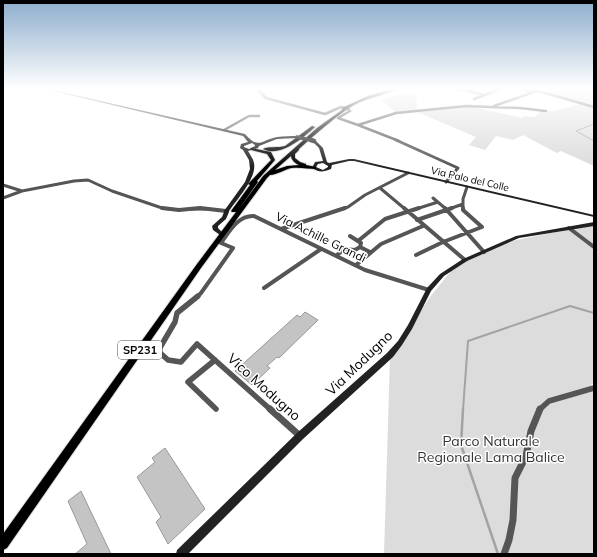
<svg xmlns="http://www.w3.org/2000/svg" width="597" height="557" viewBox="0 0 597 557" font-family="Mulish,sans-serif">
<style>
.green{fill:#dcdcdc}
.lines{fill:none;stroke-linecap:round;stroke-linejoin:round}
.stream-far2{stroke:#a3a3a3;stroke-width:1}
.stream-far1{stroke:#a3a3a3;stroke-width:2}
.stream{stroke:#a3a3a3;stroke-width:2.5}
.building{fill:#c4c4c4;stroke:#999}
.primary-casing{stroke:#dbdbdb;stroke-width:2}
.street-far4{stroke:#555;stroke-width:2.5}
.street-far3{stroke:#555;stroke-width:3}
.street-far2{stroke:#555;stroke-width:4}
.street-far1{stroke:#555;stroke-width:5.5}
.street{stroke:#555;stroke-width:7}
.secondary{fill:#222;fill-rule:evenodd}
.primary{fill:#000;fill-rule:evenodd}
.secondary-bridge-far1{stroke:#222;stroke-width:3.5}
.secondary-bridge{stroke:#222;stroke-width:4.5}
.labels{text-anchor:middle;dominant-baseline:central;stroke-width:3;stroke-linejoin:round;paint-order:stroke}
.far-street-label{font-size:10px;fill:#000;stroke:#fff}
.shield{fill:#fff;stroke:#4c4c4c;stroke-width:1}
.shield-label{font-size:11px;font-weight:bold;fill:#000}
.street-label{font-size:12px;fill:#000;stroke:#fff}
.near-street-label{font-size:14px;fill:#000;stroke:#fff}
.near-park-label{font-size:14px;fill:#333;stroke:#fff}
</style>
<rect width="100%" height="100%" fill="#fff"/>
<path class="green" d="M532 89 594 90V166L561 151 557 153 523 135 513 140 496 136 485 150 469 145 476 137 417 112 468 106 523 118V116L535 117 541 110 554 111 581 104Z
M402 93 416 94 417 110 395 112 382 101C387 96 395 96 402 93Z
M594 224V383L591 384 594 390V554H384L390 358 430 297 455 266 507 242Z"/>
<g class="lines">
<path class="stream-far2" d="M594 124 576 131 594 141"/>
<path class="stream-far1" d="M463 410 468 341 570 306 594 313"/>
<path class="stream" d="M463 409 461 445 498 554"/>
</g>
<path class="building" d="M305 312 318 320 279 358 277 357 267 366 270 368 252 385 235 371 297 315 300 317Z
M165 448 205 509 168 544 156 522 161 517 137 477 155 462 152 458Z
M81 491 111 554H75L87 544 68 501Z"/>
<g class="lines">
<defs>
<path id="primary" d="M392 89H396C381 97 363 98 349 108 332 120 315 134 299 149V150L295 154V158L300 162 306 164V165L316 167V169C308 169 300 167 292 168 285 169 277 175 270 175L267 178 201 268 7 548 3 550V534L197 264 236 212H232L231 211 250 185 248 184 249 183 271 160 267 154 251 150V148L271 152 275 160 257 181 258 182 239 209 263 176 317 128 342 110V108L368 96ZM291 156C291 160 296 164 299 165L287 166 275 170Z
M312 126 315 127C303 138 280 158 263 149 268 146 278 148 285 146Z"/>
</defs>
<use href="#primary" class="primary-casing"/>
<path class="street-far4" d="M257 89 266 98 325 114 341 107 347 108 350 111 338 118 358 125
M454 89 469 91 474 89
M519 89 533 92
M531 89 594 107
M468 91 484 95
M474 99 500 89
M494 106 537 91
M224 130 249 116H259
M399 141 358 125 396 113 466 106 520 108 546 111"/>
<path class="street-far3" d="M396 140 458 168 446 182
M3 185 22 191 74 181 88 180 112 191 162 208 170 209
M380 188 405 209
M3 198 22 191
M433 198 446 209
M190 209H208
M342 209 348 207 365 195 408 173
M416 209 438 202
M449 209 463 204
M463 209V199L467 187"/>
<path class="street-far2" d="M162 208 179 210 200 208 226 211
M404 208 465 260
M445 208 484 252
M417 220 452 208
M569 228 594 247
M281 229 345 208
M350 236 361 243 360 247 370 252
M358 241 385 219 419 208
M416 255 443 242 482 227 463 210V208
M336 256 344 249 355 250 360 247
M356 265 381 244 423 226
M264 288 321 249
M197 297 201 293 233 248 221 243C229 232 238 215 254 216L365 270 429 290"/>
<path class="street-far1" d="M198 296 177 313 175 322 158 351 168 360 181 362 197 344 271 410
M215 360 188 382 216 409
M539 410 549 401 594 388"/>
<path class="street" d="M270 409 300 436
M504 554 509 540 513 520 515 478 526 456 531 431 540 409"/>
<path class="secondary" d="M45 89H48L245 134C259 150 261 140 277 137 284 136 291 136 297 136L299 137 297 138 277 139 259 146 258 148 248 151C250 155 253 158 254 163 257 178 237 199 229 211V212L226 219 218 226V228L223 233 220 235 213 230 212 226 222 217 224 212V211L245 182 250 169 249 160 243 150 240 148 241 144 248 142 243 136ZM252 143 255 145V146L249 149 244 147V146Z
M313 140H315L323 148 327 162 329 163 349 159H354L594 215V217L354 161H349L332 165 331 169C323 172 320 173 312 168L315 162 323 161 319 148 313 142ZM323 163 328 166V167L323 170 316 167 318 164Z
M594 222V226L519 238 467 261 444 276 431 291 412 329 402 345 393 357 303 439 188 554H176L177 550 297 433 387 353 398 341 408 325 427 288 440 274 463 259 516 236Z"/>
<use href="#primary" class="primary"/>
<path class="secondary-bridge-far1" d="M297 137 314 141"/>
<path class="secondary-bridge" d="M311 140 314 141"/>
</g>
<linearGradient id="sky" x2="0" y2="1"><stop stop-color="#8cadcc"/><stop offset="0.53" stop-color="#fff"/><stop offset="1" stop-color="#fff" stop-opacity="0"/></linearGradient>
<rect width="597" height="167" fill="url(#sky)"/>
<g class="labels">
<g class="far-street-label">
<text transform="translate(470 179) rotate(13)">Via Palo del Colle</text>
</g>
<rect class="shield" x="118" y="341" width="44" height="18" rx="3"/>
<g class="shield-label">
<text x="140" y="350">SP231</text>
</g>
<g class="street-label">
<text transform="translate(321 237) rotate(26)">Via Achille Grandi</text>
</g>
<g class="near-street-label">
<text transform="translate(359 363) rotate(-44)">Via Modugno</text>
<text transform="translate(264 387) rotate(42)">Vico Modugno</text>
</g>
<g class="near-park-label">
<text x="491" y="441">Parco Naturale<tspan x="491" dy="16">Regionale Lama Balice</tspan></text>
</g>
</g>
<rect width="597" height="557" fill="none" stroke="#000000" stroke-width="8"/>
</svg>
